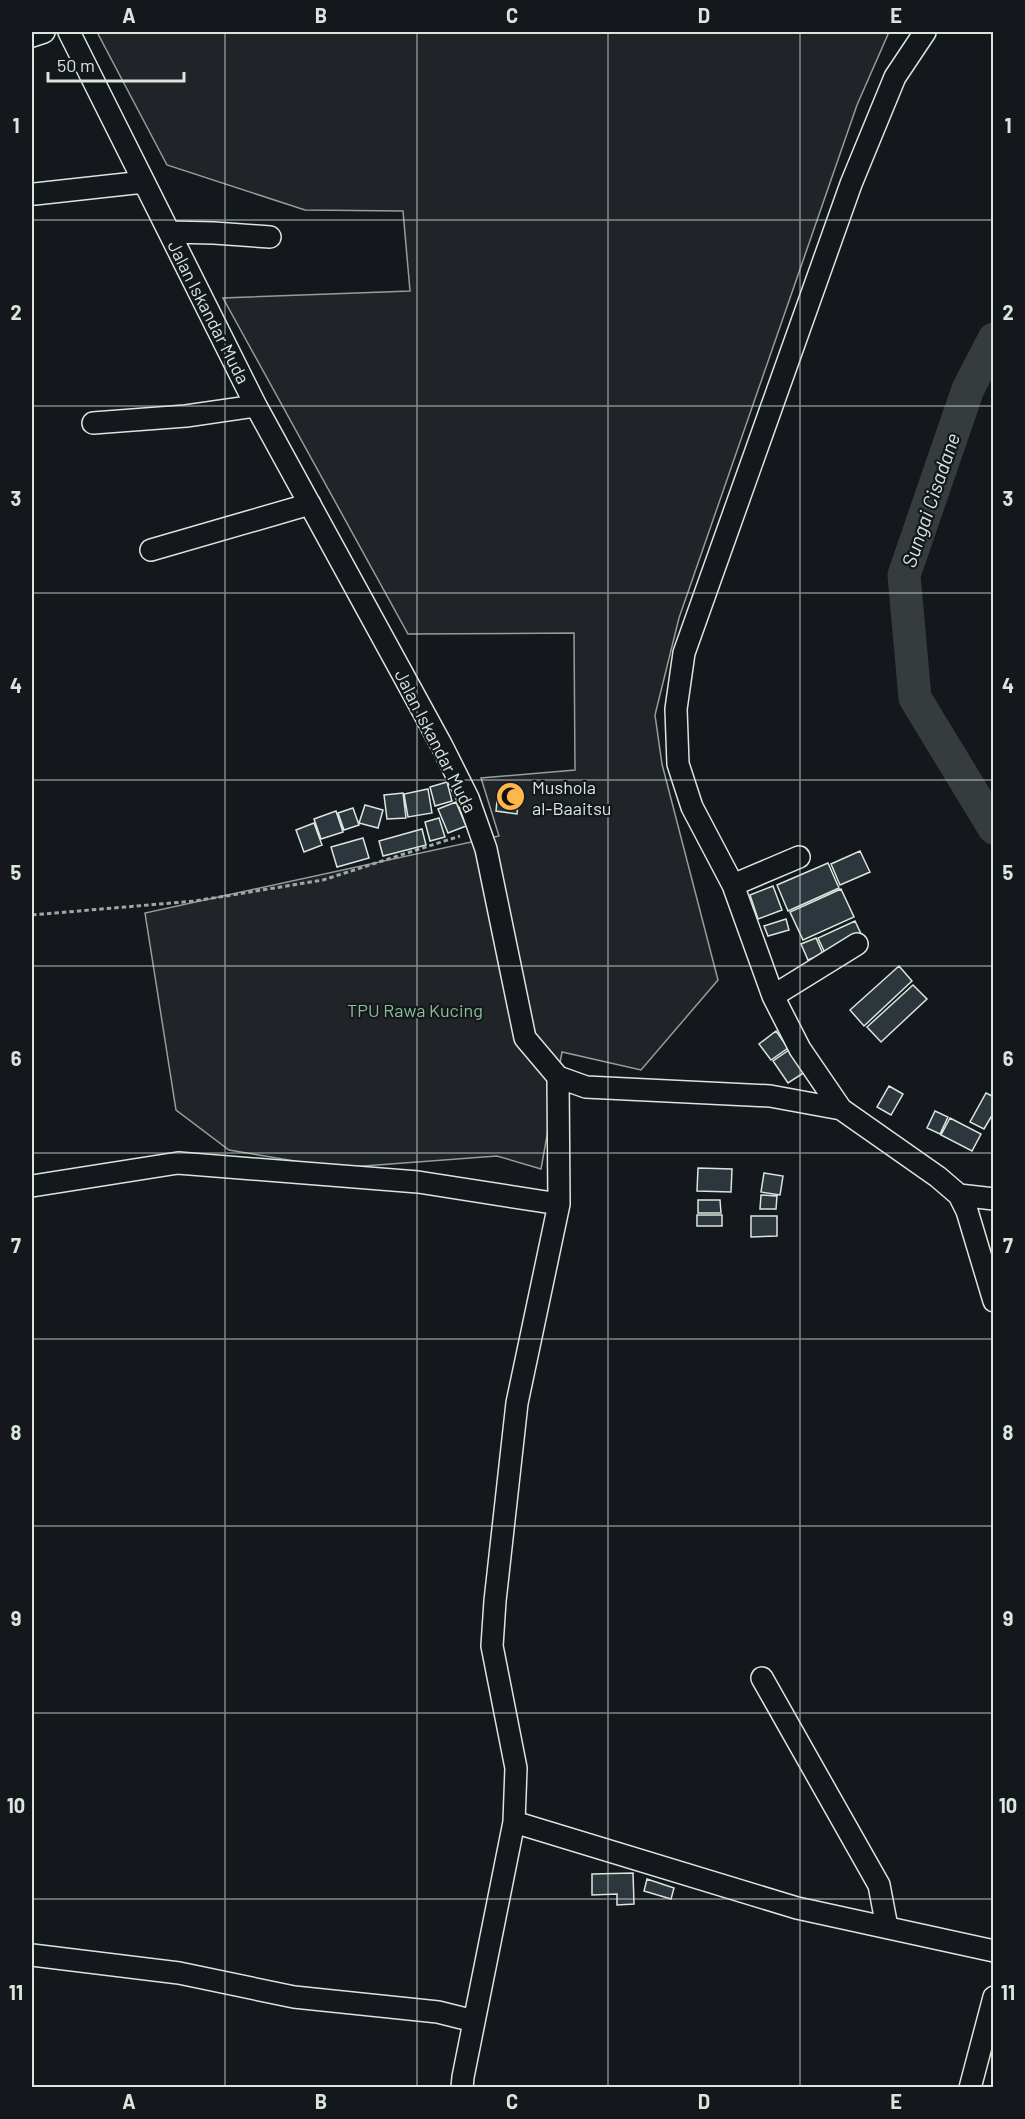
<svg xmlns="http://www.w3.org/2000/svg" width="1025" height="2119" viewBox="0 0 1025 2119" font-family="Barlow,sans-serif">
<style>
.green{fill:#202428;stroke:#939e99;stroke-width:1.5}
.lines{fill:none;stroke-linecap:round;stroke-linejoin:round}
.river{stroke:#363b3e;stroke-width:33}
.building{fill:#2c363c;stroke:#d8e6dc;stroke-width:1.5}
.minor-casing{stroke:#d8e6dc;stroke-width:24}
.path{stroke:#9da8a2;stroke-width:3;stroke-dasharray:4.5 3;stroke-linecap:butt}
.minor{stroke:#14181c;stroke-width:21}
.grid{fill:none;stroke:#d8e6dc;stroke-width:1.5;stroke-opacity:0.55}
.labels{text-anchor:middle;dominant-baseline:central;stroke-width:4.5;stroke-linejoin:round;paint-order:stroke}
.street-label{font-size:18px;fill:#d8e6dc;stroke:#14181c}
.poi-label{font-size:18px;fill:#d8e6dc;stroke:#14181c;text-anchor:start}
.park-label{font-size:18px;fill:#8ac095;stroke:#14181c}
.water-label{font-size:20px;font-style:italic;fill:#d8e6dc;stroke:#14181c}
.neatline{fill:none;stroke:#d8e6dc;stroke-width:2}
.grid-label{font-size:20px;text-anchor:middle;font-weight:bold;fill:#d8e6dc}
</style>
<rect width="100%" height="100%" fill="#14181c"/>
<path class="green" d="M97 32H889L857 105 679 618 655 715 662 764 718 980 641 1070 562 1052 541 1169 497 1156 337 1168 229 1150 176 1110 145 913 499 836 481 778 575 770 574 633 408 634 223 298 410 291 403 211 305 210 167 165Z"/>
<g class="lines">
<path class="river" d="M994 339 968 389 904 575 915 698 994 828"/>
</g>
<path class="building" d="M447 782 452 801 435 806 430 787Z
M428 789 432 813 408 817 404 794Z
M498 791 519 793 517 814 496 811Z
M403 793 406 818 387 819 384 795Z
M456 802 466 826 448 833 438 809Z
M365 805 383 810 378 828 359 823Z
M353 808 359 825 344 830 338 813Z
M336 811 343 832 321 839 314 819Z
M439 818 445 837 430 841 425 822Z
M314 823 322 845 304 852 296 830Z
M422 829 426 845 383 856 379 841Z
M363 838 369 858 337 867 331 847Z
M860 851 870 872 840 885 831 864Z
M828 863 839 888 788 911 777 885Z
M773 886 782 910 758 919 750 895Z
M841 889 854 917 803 940 790 912Z
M786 919 789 930 768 936 764 926Z
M855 921 862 936 825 953 818 938Z
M816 938 823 954 808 960 801 944Z
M899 966 912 981 864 1026 850 1010Z
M913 985 927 999 881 1042 867 1027Z
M776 1031 788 1048 771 1060 759 1044Z
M789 1050 805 1072 788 1083 773 1061Z
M889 1086 903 1094 891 1115 877 1107Z
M986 1093 994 1097V1112L984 1129 970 1122Z
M935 1111 948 1117 940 1134 927 1128Z
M950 1118 981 1134 972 1151 941 1135Z
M698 1168 732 1169 731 1192 697 1191Z
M764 1173 783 1176 780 1195 761 1192Z
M761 1195 777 1196 776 1209H760Z
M698 1200H720L721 1213H698Z
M697 1215H722V1226H697Z
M751 1216H777V1236L751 1237Z
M633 1873 634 1904 617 1905V1894L592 1895V1874Z
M647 1879 674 1888 671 1899 644 1891Z"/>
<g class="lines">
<defs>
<path id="minor" d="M69 32 256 406 442 746 468 798 486 849 525 1038 558 1077 586 1087 770 1096 841 1109 938 1177 959 1195 967 1211 994 1301
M32 36 44 32
M35 194 144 182
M169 232 214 233 270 237
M93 423 186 416 256 406
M151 550 310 504
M733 885 799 857
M773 996 857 944
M841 1109 800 1049 773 996 733 885 692 807 678 764 676 709 684 653 851 184 895 77 925 32
M32 1186 178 1163 418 1182 559 1204
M959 1195 994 1199
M762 1678 879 1885 887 1927
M514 1822 797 1908 994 1951
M32 1955 179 1973 294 1997 438 2012 474 2021
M462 2088 463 2077 514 1822 516 1768 492 1646 495 1601 517 1403 559 1204 558 1077
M970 2088 994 1997"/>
</defs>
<use href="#minor" class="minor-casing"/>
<path class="path" d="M32 915 195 901 323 880 460 836"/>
<use href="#minor" class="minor"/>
</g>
<path class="grid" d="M225 32V2088M417 32V2088M608 32V2088M800 32V2088M32 220H994M32 406H994M32 593H994M32 780H994M32 966H994M32 1153H994M32 1339H994M32 1526H994M32 1713H994M32 1899H994"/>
<defs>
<symbol id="mosque-disc" viewBox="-11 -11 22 22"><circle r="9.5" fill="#ffb74d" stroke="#14181c"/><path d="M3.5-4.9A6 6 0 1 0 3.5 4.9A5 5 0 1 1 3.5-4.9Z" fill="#111"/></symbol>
</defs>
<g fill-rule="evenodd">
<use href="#mosque-disc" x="494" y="780" width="33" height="33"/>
</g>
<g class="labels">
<g class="street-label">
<text transform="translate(209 312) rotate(63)">Jalan Iskandar Muda</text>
<text transform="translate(436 741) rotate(63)">Jalan Iskandar Muda</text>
</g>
<g class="poi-label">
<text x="532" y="787">Mushola<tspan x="532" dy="21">al-Baaitsu</tspan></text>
</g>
<g class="park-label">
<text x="415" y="1010">TPU Rawa Kucing</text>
</g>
<g class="water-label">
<text transform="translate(930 500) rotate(-71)">Sungai Cisadane</text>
</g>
</g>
<rect width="1025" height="2119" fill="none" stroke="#14181c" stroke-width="66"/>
<path d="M48 72v9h136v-9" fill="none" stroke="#d8e6dc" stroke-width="3"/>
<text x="57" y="72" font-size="18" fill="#d8e6dc" stroke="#14181c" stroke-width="4.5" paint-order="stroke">50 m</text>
<rect x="33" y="33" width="959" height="2053" class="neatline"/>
<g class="grid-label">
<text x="129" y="23">A</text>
<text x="321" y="23">B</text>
<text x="512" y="23">C</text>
<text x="704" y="23">D</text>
<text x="896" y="23">E</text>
<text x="16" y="133">1</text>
<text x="1008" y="133">1</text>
<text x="16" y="320">2</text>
<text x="1008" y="320">2</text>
<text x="16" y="506">3</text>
<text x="1008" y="506">3</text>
<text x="16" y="693">4</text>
<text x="1008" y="693">4</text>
<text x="16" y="880">5</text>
<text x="1008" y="880">5</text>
<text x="16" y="1066">6</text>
<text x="1008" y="1066">6</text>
<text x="16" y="1253">7</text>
<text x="1008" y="1253">7</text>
<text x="16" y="1440">8</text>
<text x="1008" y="1440">8</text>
<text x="16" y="1626">9</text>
<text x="1008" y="1626">9</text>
<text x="16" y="1813">10</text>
<text x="1008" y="1813">10</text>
<text x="16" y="2000">11</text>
<text x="1008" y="2000">11</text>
<text x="129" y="2109">A</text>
<text x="321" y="2109">B</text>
<text x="512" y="2109">C</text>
<text x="704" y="2109">D</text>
<text x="896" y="2109">E</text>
</g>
</svg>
